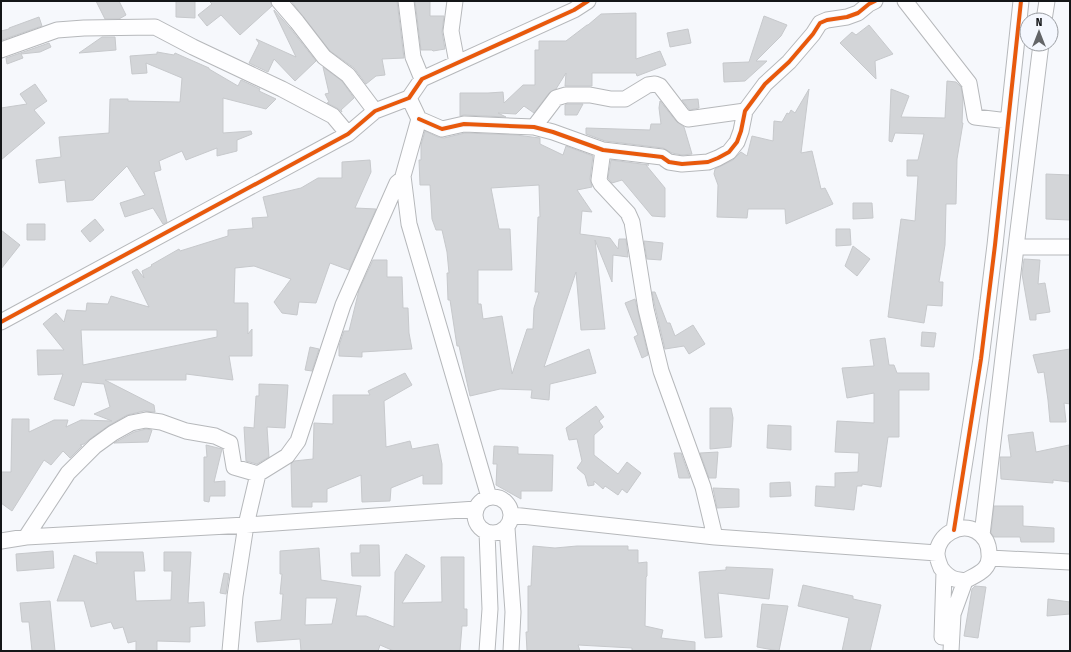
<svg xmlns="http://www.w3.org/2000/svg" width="1071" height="652" viewBox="0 0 1071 652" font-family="'Fira Sans Condensed',sans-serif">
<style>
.building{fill:#d3d5d8;stroke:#c7c9cc;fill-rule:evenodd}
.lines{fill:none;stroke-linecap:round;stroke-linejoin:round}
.minor-casing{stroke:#b6b8bb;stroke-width:17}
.minor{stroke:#fefeff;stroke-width:15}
.cycleway-casing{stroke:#f4f7fe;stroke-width:6}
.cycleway{stroke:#e8590c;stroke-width:4}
</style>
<rect width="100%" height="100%" fill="#f6f8fc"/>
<path class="building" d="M96 1H119L126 15 119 19H105Z
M176 1H195V18L176 17Z
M209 1H270L272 6 240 35 221 15 207 26 198 15 212 4Z
M291 1H397L404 58 382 59 385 75 376 76 366 84 354 68 330 51Z
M415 1H430V16H444L442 32 445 49 433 51 432 50H421Z
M274 10 290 28 316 61 295 81 274 59 268 72 249 63 259 43 256 39 296 57 274 11Z
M636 13V59L660 51 666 65 637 76 636 73H592V86H565L566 73 556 89 549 93 534 113 524 106 516 114 498 113 506 117 464 115 460 116V93H488L503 92 504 103 523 85H535V50H539V41H566L587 25H588L601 14Z
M764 16 787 25 781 36 756 61H767L745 81 724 82 723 63 749 62Z
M39 17 42 26 2 40 1 31 9 29V28Z
M869 25 893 54 875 61 876 79 840 43 852 32 856 35Z
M688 29 691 43 670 47 667 33Z
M102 37H115L116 50 79 53Z
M49 43 51 47 40 52 21 54 23 58 7 64 6 58Z
M157 52 174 55 175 53 209 68V69L238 86 241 80 260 89 259 91 276 99 266 109 223 98V133L251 131 252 134 237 140V151L217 156V148L186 160 182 151 159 161 161 170 154 172 167 222 163 224 153 208 125 217 120 203 145 195 127 166 93 200 67 202 65 180 39 183 36 160 61 157 59 137 109 133 110 99H128V101L180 102 182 78 146 63 147 73 132 74 130 56 157 54Z
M323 67 342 81 354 98 341 110 342 112 337 108 327 103 329 102 325 94 329 93Z
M947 81 956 82 961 87 963 99 962 123H963L957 159 956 204H946L945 245 939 282H943L942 306 927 305 924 323 888 317 901 219 915 221 918 176H907V160H918L924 134 895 133 892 142 889 141 891 89 909 96 901 117 945 118Z
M35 84 47 101 34 110 45 123 1 160V108L27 104 20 94Z
M809 89 801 153 812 151 821 189 825 188 833 204 786 224 785 209H748L747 218 717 217 718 185 714 174 715 169 733 160 741 152 747 156 752 136 773 141 774 121 782 122 787 113 789 114 791 110 795 113Z
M698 99 699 108 690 110 682 100Z
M660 101 676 121 684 127 692 154 682 155 672 153 663 148 605 141 586 134V128L650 130 651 124H661L659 108Z
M567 104H583L577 115H565V105Z
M425 131 438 137 444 138 465 133 516 135 540 138V144L563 155 566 146 593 156 590 179 592 187 577 190 592 212 582 211 580 234 610 238 618 249 619 239H626L628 257 613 255 612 282 595 240 605 329 581 330 576 272 544 367 589 349 596 373 550 384 549 400 531 398 532 390 500 389 470 396 459 346H457L450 300H448L447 273H449L447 252 442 230H436L432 219 430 185H420L419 160H421V145ZM539 185 540 217H538L535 292H539L534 308 533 329H527L512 374 502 316 483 319 481 304H478V270H512L510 229H499L491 188Z
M370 160 371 172 355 208 376 209 349 270 330 263 316 303 299 302 297 315 282 313 274 302 291 279 254 266 235 268 234 303H248V334L252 329V356H229L233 380 186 374V380H105L154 405 155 412 144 411 127 415 108 426 90 439 84 444 80 445 82 446 70 458 63 451 51 465 44 460 12 511 1 503V472H11L12 419H29V432L54 420H68L66 427 81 420 112 421 94 414 110 407 104 384 82 382 74 406 54 399 63 374 38 375 37 350H64L43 324 56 313 64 322 67 310 86 311 87 303 108 304 111 296 149 307 132 272 137 269 144 278 142 271 152 266 151 265 179 249 180 251 228 236V230L253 228 252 218 268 217 263 197 301 188 318 178H342V162ZM81 330H217V337L83 365Z
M611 160 649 165H646L665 188V217L652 216 622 180 612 183 608 178Z
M1046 174 1070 175V220L1046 219Z
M853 203H872L873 218 853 219Z
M95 219 104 230 90 242 81 231Z
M27 224H45V240H27Z
M836 229H850L851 245 836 246Z
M1 230 20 245 1 269Z
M644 241 663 243 661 260 647 259Z
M853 246 870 259 857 276 845 266Z
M1024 259 1040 260 1038 284 1045 283 1050 312 1036 314V320H1030L1022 274Z
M373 260H387V277H402L403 308H408L409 333 412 349 362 352V357L339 356V346L344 331H349L359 290Z
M652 292H655L667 323H670L675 336 693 325 705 344 689 354 684 346 665 349 655 307Z
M635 299 648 355 642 358 634 337 638 335 625 303Z
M922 332 936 333 934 347 921 346Z
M885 338 889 365H894L897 373H929V390H899V437H888L881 487 862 484V486H857L854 510 815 506 816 486 835 487V473L858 472 859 453 835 452 837 421 874 423V393L847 398 842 368 874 366 870 340Z
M310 347 319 349 312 371 305 370Z
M1070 349V404L1064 403 1066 422H1050L1048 400 1044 372 1038 373 1033 355Z
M405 373 412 385 384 401 386 447 410 441 412 449 438 444 442 464V484H423V475L391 488 390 501 362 502 361 475 327 489V502H312V507H292L291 464 294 461 313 459 314 423 333 424V395H370L368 391Z
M259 384 288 385 285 428 267 427 269 457 257 464 246 461 244 427 254 428 256 396H259Z
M596 406 604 417 599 421 603 427 594 435V455L618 474 627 462 641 473 627 493 622 489 618 495 605 486 603 489 594 481V485L588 486 585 475 577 468 582 461 577 439 569 440 566 428Z
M710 408H731L733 418 731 447 710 449Z
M768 425 791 426V450L767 448Z
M146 429 152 430 148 442 114 443 134 432Z
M1033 432 1036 452 1069 445 1070 461V482L1053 480V483L1001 479 1000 457H1011L1008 435Z
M206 445 222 449 214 482 225 481V496H210L209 502 204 501V457H207Z
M494 446 518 447V454L553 455 552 491H521V499L496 485 497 464H493Z
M718 452 716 478H709L700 453Z
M674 453H681L690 478H679Z
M790 482 791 496 770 497V483Z
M713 488 739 489V507L717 508Z
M994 506H1023V526L1054 528V542H1021L1020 537H994L991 533Z
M360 545H379L380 576H352L351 553H360Z
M533 546 555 548 577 546H628V550H638V563L647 562V576L646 577 645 626 663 630 661 638 695 642V651H632V648L578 645 580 651H527L526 632H528V586H531Z
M319 548 321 580 361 586 356 616H366L394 627 395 572 406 554 425 566 402 603 442 602 441 557H464V609H467V626H462L460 651H394L380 645 378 651H301L300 639 257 642 255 622 281 620 283 594H280L282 574H280V551ZM306 598H337L332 624 305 625Z
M53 551 54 568 17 571 16 554Z
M96 552H143L145 571H134L136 601 171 600 172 571H164V552H191L188 603 204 602 205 626 190 627V642L157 641V651H136V641L128 643 123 627 114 629 111 622 91 627 84 601H57L74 555 97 564Z
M726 567 773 569 769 599 718 593 722 637 705 638 699 572 726 570Z
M224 573 229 574 226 594 220 593Z
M803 585 853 596V599L881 605 870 651H842L849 618 798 606Z
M975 586 986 587 978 638 964 636 972 589Z
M1048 599 1070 602V614L1047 616Z
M50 601 55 651H32L29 622H22L20 603Z
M762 604 788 606 779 651 757 647Z"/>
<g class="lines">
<defs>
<path id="minor" d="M279 1 297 22 324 57 348 75 375 111
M406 1 413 57 422 79
M455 1 451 31 457 63
M905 1 969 83 975 117 1008 121
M1044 20 1047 1
M1 50 57 30 84 28 155 27 193 47 282 89 333 116 348 134
M409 98 419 119 403 176 409 224 489 497
M419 119 442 129 464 124 534 127 553 132 603 150 662 157 669 162 682 164 708 162 718 158 729 152 737 142 741 131 745 111 765 84 789 62 813 34 820 23 827 20 847 17 858 13 869 4 875 1
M534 127 556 98 566 95H590L611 99H625L648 85 655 84 660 86 683 116 688 119 745 111
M603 150 599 180 601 184 628 213 632 222 646 309 661 371 703 487 715 537
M1016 247H1070
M1 322 348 134 375 111 409 98 422 79 574 10 588 1
M475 515a18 18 0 1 1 36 0a18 18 0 1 1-36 0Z
M512 515 715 537 937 553
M507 528 513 612 511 651
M954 530 981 359 995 245 1021 1
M487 532 490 609 487 651
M982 535 1016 247 1041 44
M26 537 68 473 95 446 113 433 131 423 146 420 161 422 186 431 215 436 230 443 234 467 258 474
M1 541 26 537 246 525 476 509
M990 558 1070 562
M942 637 944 572
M230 651 235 596 246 525 258 474 287 456 298 441 343 305 397 183 403 178V176
M951 651 953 614 965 581C977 574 991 570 989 554 989 544 985 536 976 531 960 522 938 535 937 553 937 559 939 563 941 568 944 572 948 576 952 578 956 580 961 580 965 581"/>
</defs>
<use href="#minor" class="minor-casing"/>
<use href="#minor" class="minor"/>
<defs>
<path id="cycleway" d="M419 119 442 129 464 124 534 127 553 132 603 150 662 157 669 162 682 164 708 162 718 158 729 152 737 142 741 131 745 111 765 84 789 62 813 34 820 23 827 20 847 17 858 13 869 4 875 1
M1 322 348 134 375 111 409 98 422 79 574 10 588 1
M954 530 981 359 995 245 1021 1"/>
</defs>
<use href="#cycleway" class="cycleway-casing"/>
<use href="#cycleway" class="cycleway"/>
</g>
<rect width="1071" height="652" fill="none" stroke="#141618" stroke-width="4"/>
<g transform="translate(1039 32)"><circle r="19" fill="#f4f7fe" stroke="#9a9da2"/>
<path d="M0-3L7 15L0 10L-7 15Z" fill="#636568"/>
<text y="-6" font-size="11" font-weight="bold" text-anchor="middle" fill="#141618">N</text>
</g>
</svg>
